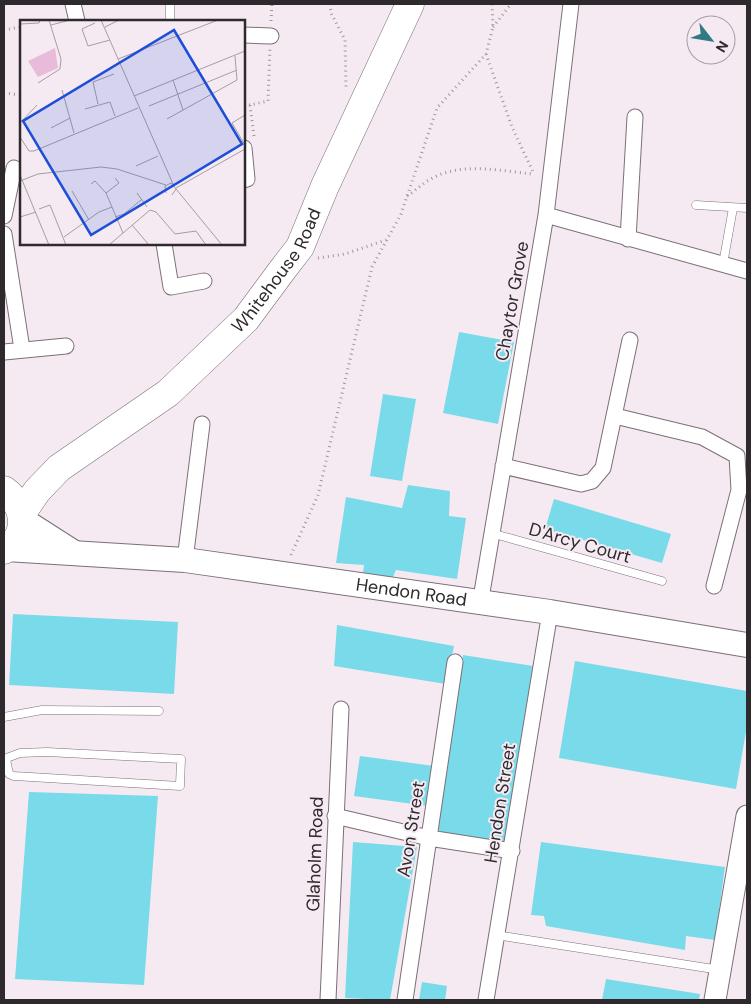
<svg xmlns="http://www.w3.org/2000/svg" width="751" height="1004" viewBox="0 0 751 1004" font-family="'DM Sans',sans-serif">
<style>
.building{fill:#79dae9}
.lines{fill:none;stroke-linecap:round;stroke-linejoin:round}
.lane-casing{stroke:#7b7077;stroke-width:9}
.street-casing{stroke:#7b7077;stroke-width:17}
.secondary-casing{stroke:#7b7077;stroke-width:23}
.primary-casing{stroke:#7b7077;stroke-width:26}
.highway-casing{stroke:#7b7077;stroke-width:29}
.path{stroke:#9f969c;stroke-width:3;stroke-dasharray:1 4;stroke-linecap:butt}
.lane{stroke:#fff;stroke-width:8}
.street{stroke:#fff;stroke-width:15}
.secondary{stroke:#fff;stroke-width:21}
.primary{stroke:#fff;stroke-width:24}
.highway{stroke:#fff;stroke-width:28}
.labels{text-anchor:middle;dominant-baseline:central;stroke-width:4;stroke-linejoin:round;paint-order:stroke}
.street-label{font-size:18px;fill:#2d292c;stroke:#f6eaf2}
.inset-road{fill:none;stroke:#a69da3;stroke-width:1}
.view{fill:#1d4ed8;fill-opacity:0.15;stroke:#1d4ed8;stroke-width:2.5}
.inset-edge{fill:none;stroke:#2d292c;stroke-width:2.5}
</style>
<rect width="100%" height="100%" fill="#f6eaf2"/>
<path class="building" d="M459 332 514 342 498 424 443 413Z
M383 394 416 399 402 481 370 476Z
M408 485 450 491 449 516 466 518 457 579 396 570 393 577 363 573 364 565 336 563 346 497 402 508Z
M554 499 671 534 662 563 545 529Z
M13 614 178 622 174 694 9 685Z
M337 625 454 646 446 684 334 666Z
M463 655 533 666 505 842 435 831Z
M575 661 747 691V726L736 789 559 758Z
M360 756 434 766 428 806 354 796Z
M29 792 158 796 144 985 15 979Z
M353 842 417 847 390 1000 345 998Z
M541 842 725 867 715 940 686 936 685 950 546 926 544 916 531 915Z
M606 979 700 994 699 1000H602Z
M422 982 447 986 445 1000H419Z"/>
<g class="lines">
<defs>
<path id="lane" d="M170 21V4
M696 205 747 208
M723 264 733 208
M491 533 662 581
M4 717 42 710 159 711
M4 759 20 753 47 752 181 759 180 786 14 776 9 774 6 759
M496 935 720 970"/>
<path id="street" d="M73 4 77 21
M244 35 271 36
M244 180 247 179 244 148
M546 215 747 271
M4 216 14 168
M4 234 22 349
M628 239 635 117
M164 244 171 287 204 281
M4 352 66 346
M615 416 702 437 737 456 739 490 714 586
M503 466 581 484 592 481 603 468 630 340
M185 560 202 424
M480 604 546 215 571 4
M335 816 429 838 512 851
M328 1000 341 709
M405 1000 455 662
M486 1000 550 612"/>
<path id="secondary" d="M715 1000 747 816"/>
<g id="primary">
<path d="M23 520 73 552"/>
<path id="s1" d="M6 549 185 560 550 612 747 645"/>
</g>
<g id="highway">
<path d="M4 490C26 506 30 536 4 550"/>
<path id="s2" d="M22 513 37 491 59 468 168 393 246 319 283 269 300 247 325 186 410 4"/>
</g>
</defs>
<use href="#lane" class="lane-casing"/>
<use href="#street" class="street-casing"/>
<use href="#secondary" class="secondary-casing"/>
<use href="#primary" class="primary-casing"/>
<use href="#highway" class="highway-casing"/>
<path class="path" d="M330 4 331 13 345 40 346 88
M271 21 272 4
M493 27 511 4
M4 30 21 27
M486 54 512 127 534 174
M4 93 21 95
M244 105H250
M254 136 250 105 268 101 270 49
M407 196C415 191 422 184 429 180 460 161 500 171 533 174
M318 258 345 254 386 240
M291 555 318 495 372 267 401 214 437 108 486 54 493 27 492 4"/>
<use href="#lane" class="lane"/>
<use href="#street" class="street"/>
<use href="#secondary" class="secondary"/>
<use href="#primary" class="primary"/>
<use href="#highway" class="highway"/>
</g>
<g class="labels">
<g class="street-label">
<text stroke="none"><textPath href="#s2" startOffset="356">Whitehouse Road</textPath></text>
<text transform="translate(512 301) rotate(-80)">Chaytor Grove</text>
<text transform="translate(580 543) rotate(16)">D'Arcy Court</text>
<text stroke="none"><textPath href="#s1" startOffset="408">Hendon Road</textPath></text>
<text transform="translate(500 803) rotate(-81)">Hendon Street</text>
<text transform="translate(411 829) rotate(-81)">Avon Street</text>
<text transform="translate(315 854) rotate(-88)">Glaholm Road</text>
</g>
</g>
<g transform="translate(20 20)">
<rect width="225" height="225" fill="#f6eaf2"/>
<path d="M35 28 38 48 18 57 8 41Z" fill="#e8bbda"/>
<path class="inset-road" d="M81 0 153 164M75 3 62 9 68 26 90 20M0 4 19 3 20 0M31 5 50 0M85 7 99 0M98 39 198 0M153 60 163 90M18 63 40 49 41 39 29 0M42 70 54 113M114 76 225 31M78 84 73 62 94 54M129 86 217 50M65 89 90 82 95 96M225 95 212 103 225 125M147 99 217 60 215 36M0 103 17 85M31 108 50 98M0 117 9 131H14L118 88M116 146 138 136M0 155 29 225M0 161 18 154 81 147 97 149 146 165M71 164 75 161 86 173 103 213M156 168 225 129M156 169 202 225M52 171 69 200M86 173 99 163 95 158M117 173 127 187M146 173 145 166 151 163 156 169 152 175M19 189 30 185 46 225M0 197 16 192M95 197 104 194 121 180M112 205 129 225M44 217 79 192 92 187M89 225 130 190 136 192 155 214 176 211 186 225"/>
<path class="view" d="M154 10 222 124 71 215 3 101Z"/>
<rect width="225" height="225" class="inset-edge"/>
</g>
<rect width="751" height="1004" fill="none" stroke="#2d292c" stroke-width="10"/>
<g transform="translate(711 40) rotate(121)"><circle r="24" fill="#f6eaf2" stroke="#a69da3"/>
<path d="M0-4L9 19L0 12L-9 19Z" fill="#327983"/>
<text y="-8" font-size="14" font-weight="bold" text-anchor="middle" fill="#2d292c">N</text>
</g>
</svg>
